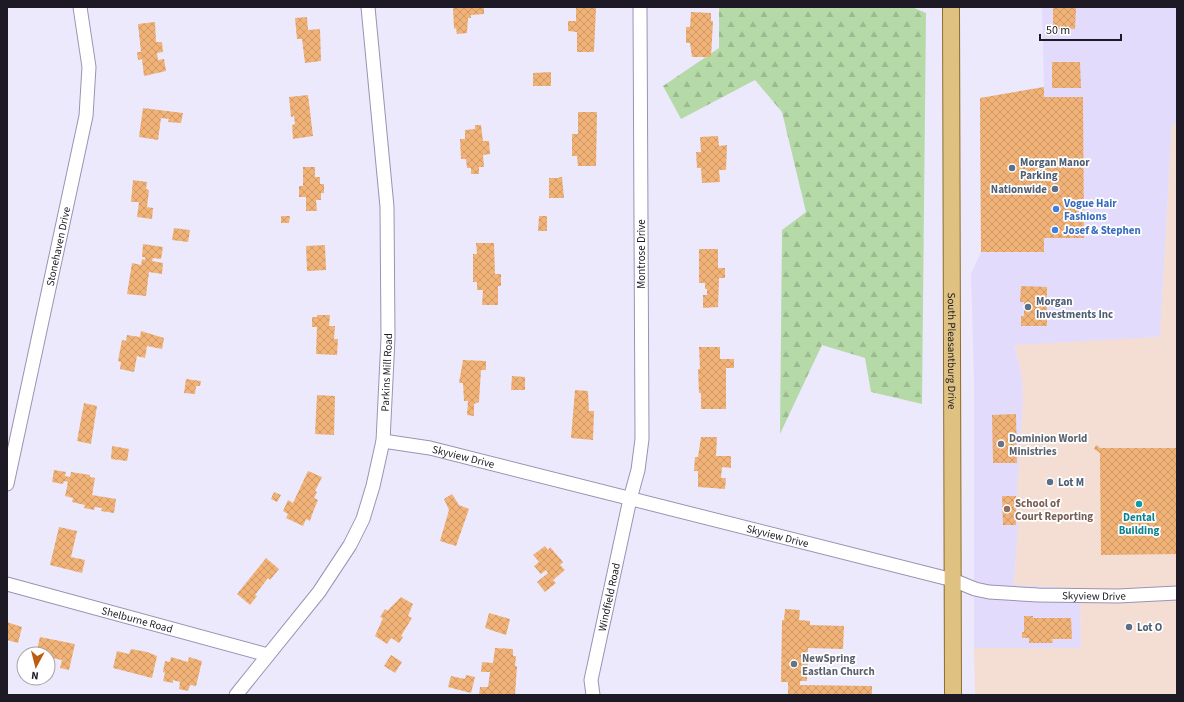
<svg xmlns="http://www.w3.org/2000/svg" width="1184" height="702" viewBox="0 0 1184 702" font-family="'Source Sans 3',sans-serif">
<style>
.built{fill:#e3dbfb}
.education{fill:#f4ddd2}
.forest{fill:url(#forest-firs)}
.building{fill:url(#building-cross-hatch)}
.lines{fill:none;stroke-linecap:round;stroke-linejoin:round}
.minor-casing{stroke:#9b93b2;stroke-width:15}
.major-casing{stroke:#8d6d2c;stroke-width:18}
.minor{stroke:#fff;stroke-width:13}
.major{stroke:#dfc282;stroke-width:16}
.service-dot{fill:#5c6f8a;stroke:#fff;stroke-width:1.5}
.shop-dot{fill:#3f7fe0;stroke:#fff;stroke-width:1.5}
.worship-dot{fill:#6b7280;stroke:#fff;stroke-width:1.5}
.culture-dot{fill:#0f9aa8;stroke:#fff;stroke-width:1.5}
.education-dot{fill:#8d6e63;stroke:#fff;stroke-width:1.5}
.labels{text-anchor:middle;dominant-baseline:central;stroke-width:3.5;stroke-linejoin:round;paint-order:stroke}
.service-label{font-size:11px;font-weight:bold;fill:#4e5e75;stroke:#fff;text-anchor:start}
.shop-label{font-size:11px;font-weight:bold;fill:#366cbe;stroke:#fff;text-anchor:start}
.street-label{font-size:11px;fill:#1d1a25;stroke:#fff}
.worship-label{font-size:11px;font-weight:bold;fill:#5b616d;stroke:#fff;text-anchor:start}
.education-label{font-size:11px;font-weight:bold;fill:#785e54;stroke:#fff;text-anchor:start}
.culture-label{font-size:11px;font-weight:bold;fill:#0d838f;stroke:#fff}
</style>
<defs>
<pattern id="forest-firs" width="22" height="20" patternUnits="userSpaceOnUse"><rect width="22" height="20" fill="#b6daa7"/><path d="M5 1l3.5 6h-7zM16 11l3.5 6h-7z" fill="#9cba90"/></pattern>
<pattern id="building-cross-hatch" width="8" height="8" patternUnits="userSpaceOnUse"><rect width="8" height="8" fill="#f1b277"/><path d="M0 0l8 8M0 8l8-8" fill="none" stroke="#ce9867"/></pattern>
</defs>
<rect width="100%" height="100%" fill="#ede9fd"/>
<path class="built" d="M1042 7H1177V125H1172L1160 337 1015 346 1022 377 1023 401 1017 496 1018 528 1014 585 1077 588 1080 600 1081 648H974V381L971 274 981 252 980 98 1044 87Z"/>
<path class="education" d="M1172 125H1177V695H975L974 648H1081L1080 600 1077 588 1014 585 1018 528 1017 496 1023 401 1022 377 1015 345 1160 337Z"/>
<path class="forest" d="M719 7H912L926 13 922 404 871 392 865 358 822 345 780 434 782 230 806 212 782 112 755 80 681 119 663 86 719 48Z"/>
<path class="building" d="M453 7H484V14L471 15V18H468L467 33 457 34 456 28 454 29Z
M576 7H596L594 52H577V32L568 31V21H576Z
M1053 7H1076L1075 29H1053Z
M691 12 711 13V21H713L711 57H692L690 43H686V27H690Z
M307 17 308 30 320 29 321 61 305 63 302 39H297L295 18Z
M155 22 156 42H162L163 52 157 53 158 60 164 59 166 71 144 76 142 59 138 60 137 52H141L138 24Z
M1052 62H1080L1081 88H1052Z
M551 72V86H533V73Z
M1044 87V97H1083L1084 238H1044V252H981L980 98Z
M308 95 313 136 293 139 292 125 295 124 294 116 291 117 289 97Z
M143 108 183 113 181 123 168 122 169 119 161 118 158 140 139 137Z
M578 112H597L596 166H578L577 156H572V134H578Z
M475 125H481L483 141H489L490 154 483 155 484 167H479V174H471V168H467L466 159H461L460 139H465V130L475 129Z
M718 136 719 146 727 145 726 170H719L720 182 702 183 701 168H697L696 152H701L700 137Z
M303 167H315V177H320V184H324V193H321V200H316L317 211H306V197H299V186H303Z
M559 177H562L564 198H549V178H559Z
M133 180 147 182 146 189 149 190 147 207 153 208 152 219 137 217 139 202H131Z
M281 216H290L289 223H281Z
M539 216H547V231H538Z
M174 228 190 230 188 242 172 240Z
M476 243H494L495 274H501V286H498V305H482L483 290H477V282H473V254H477Z
M143 244 163 247 161 259 153 258 152 261 163 263 162 274 149 272 146 296 127 294 132 263 141 265 142 259 145 260V257H142Z
M325 245 326 270 307 271 306 246Z
M699 249H718V268H725V278H719L718 307 703 308V295H707V289H705V283H699Z
M1021 286 1047 287V326H1021V316H1024V302H1020Z
M317 315H330L329 326H335L334 339H338L337 355 316 354 317 327H312V317H317Z
M141 331 164 338 162 349 147 346 145 358 137 356 134 372 120 369 121 362 118 361 122 340 126 341 127 335 140 337Z
M699 347H720V359H734V368H726V409H701V393H699L698 369H700Z
M463 360 486 361V370H481L479 402 474 404V416L467 415 468 401H464L463 383H459Z
M512 376 525 377V390H511Z
M186 379 201 381 200 386H196L195 394 184 393Z
M575 390 588 391 589 411H594L593 440 571 438Z
M317 395 335 396 334 435 315 434Z
M84 403 97 406 91 444 77 441Z
M1016 414 1017 463H993L992 415Z
M701 437H717L716 456H731V468L722 467 721 478H726L725 489 698 487V471H694L695 457H698Z
M1096 445 1100 448H1177V554L1101 555 1100 453 1094 449Z
M112 446 129 449 127 461 111 459Z
M54 470 66 472 65 476 70 477 71 472 90 475V477L95 478 92 495 116 499 114 513 101 511 102 508 95 507 94 510 84 508 85 505 72 502 73 498 65 496 68 482 64 481 63 484 52 482Z
M308 471 322 477 315 491 317 492 314 498 318 500 313 512 310 521 306 519 303 526 286 518 288 514 283 511 288 500 293 503Z
M274 492 281 495 277 502 271 499Z
M452 494 459 505 469 509 456 546 440 541 449 510 444 499Z
M1002 496H1016V525H1003Z
M59 527 77 531 71 557 85 560 82 573 50 565Z
M545 546 548 550 550 547 563 562 560 565 565 570 553 580 556 583 545 592 537 582 548 573 546 570 541 574 534 566 539 562 533 555Z
M266 558 279 569 270 580 268 578 255 595 257 596 250 605 237 594Z
M401 597 413 604 408 616 412 618 401 636 403 637 399 643 391 638 387 644 375 636 383 618 380 617 385 609 387 611Z
M785 609 800 610 799 620 810 621V625L844 626 843 649 808 648 807 681H800V685L872 686V695H788V682H781L782 620H784Z
M489 613 510 619 506 635 485 628Z
M1024 616H1033V618H1071L1072 639H1052L1053 643H1029V638H1022V632H1024Z
M7 622 22 627 18 643 7 640Z
M40 637 75 644 69 670 60 668 62 660 52 658 48 669V654H36Z
M495 648 513 649V656H516L515 666H517L515 695H479L480 687H488L490 672H481L482 662 493 663Z
M131 649 147 652 157 656 152 678 113 668 117 651 129 654Z
M391 655 402 662 395 673 384 666Z
M171 657 188 662 189 657 202 661 196 686 190 685 188 691 179 689 180 682 173 680V683L163 681 165 673 163 672 165 661 170 662Z
M24 661V678H32L31 681 20 678Z
M466 675 475 677 471 693 448 687 451 676 465 679Z"/>
<g class="lines">
<defs>
<g id="minor">
<path id="s1" d="M383 441 430 448 953 580 975 589 989 592 1038 595 1118 596 1177 593"/>
<path id="s2" d="M7 484 86 116 89 67 80 7"/>
<path id="s3" d="M7 584 268 655"/>
<path id="s4" d="M236 695 319 592 350 545 363 519 373 486 383 441 388 338 387 207 368 7"/>
<path id="s5" d="M593 695 591 680 630 499 638 470 642 439 640 7"/>
</g>
<g id="major">
<path id="s6" d="M951 7 953 695"/>
</g>
</defs>
<use href="#minor" class="minor-casing"/>
<use href="#major" class="major-casing"/>
<use href="#minor" class="minor"/>
<use href="#major" class="major"/>
</g>
<g class="service-dot">
<circle cx="1012" cy="168" r="4"/>
<circle cx="1055" cy="189" r="4"/>
<circle cx="1028" cy="307" r="4"/>
<circle cx="1050" cy="482" r="4"/>
<circle cx="1129" cy="627" r="4"/>
</g>
<g class="shop-dot">
<circle cx="1056" cy="209" r="4"/>
<circle cx="1055" cy="230" r="4"/>
</g>
<g class="worship-dot">
<circle cx="1001" cy="444" r="4"/>
<circle cx="794" cy="664" r="4"/>
</g>
<circle class="culture-dot" cx="1139" cy="504" r="4"/>
<circle class="education-dot" cx="1007" cy="509" r="4"/>
<g class="labels">
<g class="service-label">
<text x="1020" y="162">Morgan Manor<tspan x="1020" dy="13">Parking</tspan></text>
<text x="1047" y="189" text-anchor="end">Nationwide</text>
<text x="1036" y="301">Morgan<tspan x="1036" dy="13">Investments Inc</tspan></text>
<text x="1058" y="482">Lot M</text>
<text x="1137" y="627">Lot O</text>
</g>
<g class="shop-label">
<text x="1064" y="203">Vogue Hair<tspan x="1064" dy="13">Fashions</tspan></text>
<text x="1063" y="230">Josef &amp; Stephen</text>
</g>
<g class="street-label">
<text stroke="none"><textPath href="#s2" startOffset="243">Stonehaven Drive</textPath></text>
<text transform="translate(641 254) rotate(-90)">Montrose Drive</text>
<text stroke="none"><textPath href="#s6" startOffset="344">South Pleasantburg Drive</textPath></text>
<text stroke="none"><textPath href="#s4" startOffset="367">Parkins Mill Road</textPath></text>
<text stroke="none"><textPath href="#s1" startOffset="82">Skyview Drive</textPath></text>
<text stroke="none"><textPath href="#s1" startOffset="406">Skyview Drive</textPath></text>
<text stroke="none"><textPath href="#s1" startOffset="730">Skyview Drive</textPath></text>
<text stroke="none"><textPath href="#s5" startOffset="100">Windfield Road</textPath></text>
<text stroke="none"><textPath href="#s3" startOffset="135">Shelburne Road</textPath></text>
</g>
<g class="worship-label">
<text x="1009" y="438">Dominion World<tspan x="1009" dy="13">Ministries</tspan></text>
<text x="802" y="658">NewSpring<tspan x="802" dy="13">Eastlan Church</tspan></text>
</g>
<g class="education-label">
<text x="1015" y="503">School of<tspan x="1015" dy="13">Court Reporting</tspan></text>
</g>
<g class="culture-label">
<text x="1139" y="517">Dental<tspan x="1139" dy="13">Building</tspan></text>
</g>
</g>
<rect width="1184" height="702" fill="none" stroke="#1d1a25" stroke-width="16"/>
<g transform="translate(36 666) rotate(187)"><circle r="19" fill="#ffffff" stroke="#a5a3a8"/>
<path d="M0-3L7 15L0 10L-7 15Z" fill="#bb5d12"/>
<text y="-6" font-size="11" font-weight="bold" text-anchor="middle" fill="#1d1a25">N</text>
</g>
<path d="M1040 34v6h81v-6" fill="none" stroke="#1d1a25" stroke-width="2"/>
<text x="1046" y="34" font-size="12" fill="#1d1a25" stroke="#ffffff" stroke-width="3" paint-order="stroke">50 m</text>
</svg>
